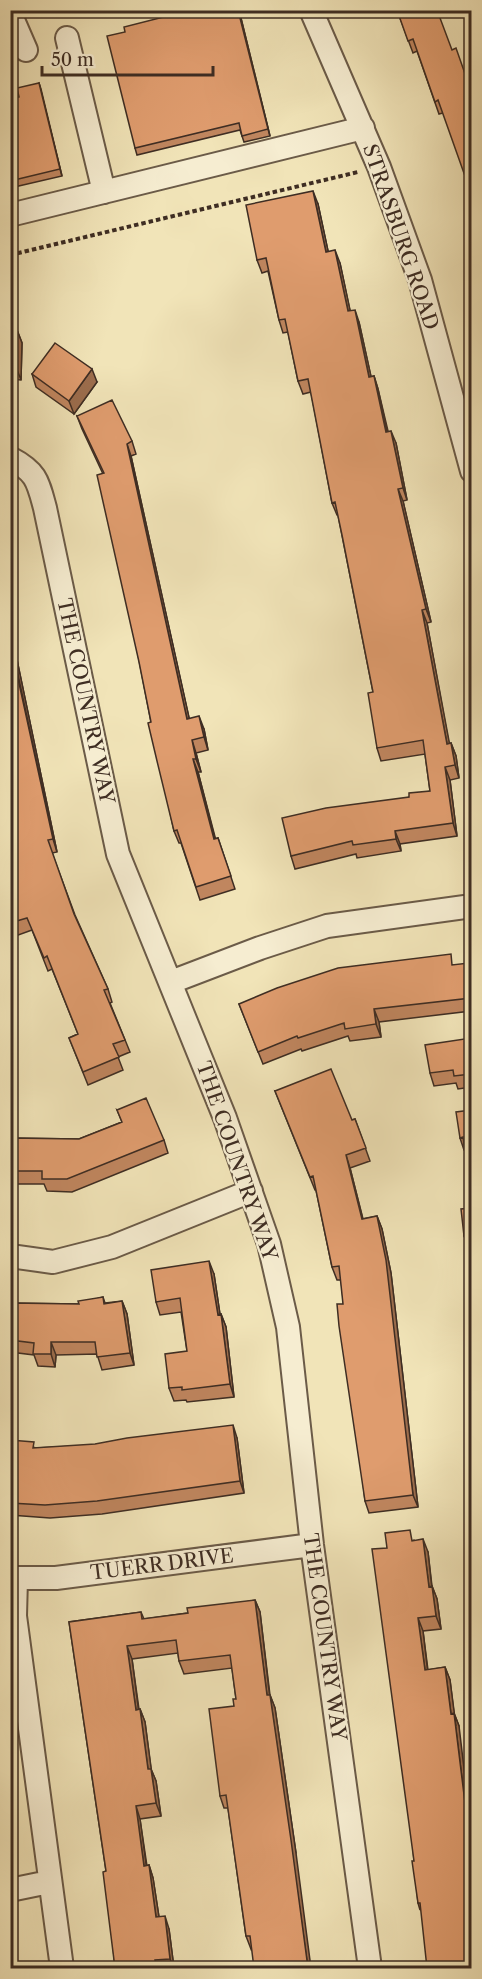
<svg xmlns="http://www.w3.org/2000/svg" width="482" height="1979" viewBox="0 0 482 1979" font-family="'Libre Caslon Text',serif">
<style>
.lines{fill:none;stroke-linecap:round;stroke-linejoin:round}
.minor-casing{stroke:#6b5b48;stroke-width:26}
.path{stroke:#3e2d23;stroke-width:4;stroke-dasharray:4.5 3;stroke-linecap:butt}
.minor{stroke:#f6edd1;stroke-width:22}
.wall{fill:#c0865f;stroke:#3e2d23;stroke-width:1.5}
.shaded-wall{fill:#9c6d4d;stroke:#3e2d23;stroke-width:1.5}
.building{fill:#df9c6e;stroke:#3e2d23;stroke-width:1.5}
.labels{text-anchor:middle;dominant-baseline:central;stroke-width:4.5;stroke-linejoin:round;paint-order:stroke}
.street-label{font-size:20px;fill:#3e2d23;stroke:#f6edd1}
</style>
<rect width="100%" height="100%" fill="#f1e4b8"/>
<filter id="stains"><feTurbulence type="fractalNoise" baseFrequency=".00333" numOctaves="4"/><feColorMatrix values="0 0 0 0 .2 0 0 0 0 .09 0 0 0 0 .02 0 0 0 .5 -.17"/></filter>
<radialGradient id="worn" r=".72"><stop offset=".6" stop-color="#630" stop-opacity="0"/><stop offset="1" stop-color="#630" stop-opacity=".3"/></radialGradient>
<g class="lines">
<defs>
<path id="minor" d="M311 10 379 167 420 280 472 471
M10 13 26 50
M67 38 104 192
M10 215 363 128
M10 458C37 472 38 482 45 508L118 854 225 1118 269 1244 288 1327 312 1545 370 1968
M171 982 260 948 327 926 472 906
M10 1256 53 1262 112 1247 251 1191
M10 1578H56L312 1545
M16 1578 15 1616 62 1968
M10 1890 49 1882"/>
</defs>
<use href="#minor" class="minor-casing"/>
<path class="path" d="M10 255 358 172"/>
<use href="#minor" class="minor"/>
</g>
<path class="wall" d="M239 10 270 136 244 142 240 130 137 155 135 148 194 16Z
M397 10H437L443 113 439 114 417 51 413 53Z
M39 83 62 176 10 188V99L19 97Z
M318 204 328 251 340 263 350 311 359 322 371 377 374 376 378 389 388 431 396 443 407 500 403 501 431 622 427 623 449 744 451 743 456 756 459 778 450 780 457 836 400 844 401 851 357 858 356 854 295 869 291 856 409 797 430 791 425 754 381 761 377 748 373 692 338 515H337L332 503 311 392 303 394 298 381 288 332 283 333 279 320 268 271 262 273 257 260Z
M10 330H17L22 343 21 380 10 379Z
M32 374 97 382 74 414 36 387Z
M77 416 132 441 136 454 131 456 189 718 204 729 208 750 196 753 201 772H198L215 839 218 838 235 889 200 900 181 843H179L174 831 151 722 103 474 82 429Z
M10 642 16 655 57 852 52 853 75 915 108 989 112 1002 110 1003 130 1052 118 1057 123 1070 88 1085 69 1038 78 1034 52 969 48 971 32 930 10 938Z
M455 965 471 969V1011L379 1022 381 1037 350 1041 348 1036 302 1051 301 1049 263 1064 239 1004Z
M471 1038V1087L458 1089 456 1083 434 1086 430 1073Z
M275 1091 352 1120 355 1119 370 1161 350 1168 363 1219 377 1216 382 1229 391 1273 418 1507 369 1513 365 1501 341 1280H337L332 1267 316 1190H315Z
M117 1110 164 1140 168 1153 72 1192 47 1191 44 1184H10V1138L79 1139 122 1122Z
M471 1110 465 1150H464L460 1138Z
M471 1208V1249H469L464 1236Z
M214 1274 220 1314H221L226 1327 234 1397 187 1402 186 1400 174 1401 169 1388 187 1351 181 1312 160 1315 156 1302Z
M103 1297 105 1303 122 1301 127 1314 134 1365 102 1370 97 1354 56 1355 55 1367 38 1366 34 1355 10 1352V1303L79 1304Z
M237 1438 244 1493 102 1514 50 1518 10 1515V1440L36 1448Z
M414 1540 428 1552 432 1586 437 1599 441 1629 423 1631 428 1670 445 1667 450 1680 454 1713 459 1726 420 1910 418 1903 414 1861 387 1548Z
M255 1600 260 1612 270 1695 275 1708 296 1853 251 1949 246 1936 228 1808H224L220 1796 234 1706 236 1699 232 1668 184 1674 179 1661 178 1653 132 1659 139 1709H140L145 1722 151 1769 156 1781 161 1816 140 1819 147 1866 149 1865 153 1878 159 1917 169 1929 174 1968H115L106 1871 69 1622 141 1612 144 1619 188 1613Z"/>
<path class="shaded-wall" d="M238 10H239L270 136 268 129Z
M39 83 41 89 62 176 60 169Z
M313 191 318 204 331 265 326 252Z
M335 250 340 263 353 324 348 311Z
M355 310 359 322 374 390 369 377Z
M17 330 22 343 21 380 16 367Z
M92 369 97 382 74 414 69 401Z
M374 376 378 389 390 444 386 432Z
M391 431 396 443 407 500 403 488Z
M127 444 131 456 192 731 187 719Z
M398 489 403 501 431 622 426 609Z
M422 610 427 623 452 757 447 744Z
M11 642 16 655 57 852 53 839Z
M199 716 204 729 208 750 204 737Z
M192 740 196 753 201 772 196 759Z
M451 743 456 756 459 778 455 765Z
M193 759 198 772 219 852 214 839Z
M445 767 450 780 457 836 453 823Z
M395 831 400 844 401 851 396 839Z
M374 1009 379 1022 381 1037 376 1024Z
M346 1155 350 1168 366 1232 362 1219Z
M377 1216 382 1229 391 1273 418 1507 413 1495Z
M209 1261 214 1274 222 1328 218 1315Z
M122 1301 127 1314 134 1365 130 1353Z
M221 1314 226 1327 234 1397 230 1384Z
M51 1342 56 1355 55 1367 51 1354Z
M233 1425 237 1438 244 1493 240 1481Z
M423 1539 428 1552 433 1599 429 1587Z
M432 1586 437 1599 441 1629 436 1616Z
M255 1600 260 1612 271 1708 267 1695Z
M418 1618 423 1631 429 1683 425 1670Z
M127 1646 132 1659 140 1722 136 1710Z
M445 1667 450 1680 456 1726 451 1714Z
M270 1695 275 1708 296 1853 311 1968H308Z
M140 1709 145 1722 153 1782 148 1769Z
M454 1713 459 1726 471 1828V1852Z
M151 1769 156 1781 161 1816 156 1803Z
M136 1806 140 1819 148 1879 144 1866Z
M149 1865 153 1878 161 1930 156 1917Z
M165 1916 169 1929 174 1968 170 1959Z"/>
<path class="building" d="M191 10H192L193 16 216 10H238L268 129 242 136 239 123 135 148 107 36 125 32 124 27Z
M397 10H437L452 50 456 48 471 91V193L438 100 435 102 413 39 408 41Z
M39 83 60 169 10 181V99L19 97 17 88Z
M313 191 326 252 335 250 348 311 355 310 369 377 374 376 386 432 391 431 403 488 398 489 426 609 422 610 447 744 451 743 455 765 445 767 453 823 395 831 396 839 353 845 352 841 291 856 282 818 326 808 409 797V793L430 791 423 740 377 748 368 693 373 692 342 535 335 502 332 503 308 379 298 381 285 319 279 320 266 258 257 260 246 205Z
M10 330H17L16 367H10Z
M55 343 92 369 69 401 32 374Z
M112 400 132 441 127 444 187 719 199 716 204 737 192 740 196 759H193L214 839 218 838 231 876 196 887 177 830 174 831 157 761 148 723 151 722 139 662 97 475 104 473 77 416Z
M10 642 53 839 48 840 74 914 108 989 104 990 125 1040 113 1044 119 1057 83 1072 69 1038 78 1034 47 956 44 958 27 918 10 923Z
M451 954 452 965 469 963 471 984V998L374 1009 376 1024 345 1029 344 1023 298 1038 297 1036 258 1052 239 1004 277 988 338 968Z
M471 1038V1074L454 1076 453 1070 430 1073 425 1045Z
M331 1069 352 1120 355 1119 366 1148 346 1155 362 1219 377 1216 386 1260 413 1495 365 1501 339 1326 337 1304H343L339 1266 332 1267 313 1176 310 1177 275 1091Z
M146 1098 164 1140 67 1179H42V1171H10V1138L79 1139 122 1122 117 1110Z
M471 1110V1199L463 1137 460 1138 456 1112Z
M471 1208V1235L464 1236 461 1209Z
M209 1261 218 1315 221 1314 230 1384 182 1390V1387L169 1388 165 1354 187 1351 180 1298 156 1302 151 1270Z
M103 1297 104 1304 122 1301 130 1353 97 1357 95 1342H51V1354H33L34 1343 10 1340V1303L79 1304 78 1301Z
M233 1425 240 1481 97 1501 45 1505 10 1503V1440L34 1442 33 1448 95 1444 127 1438Z
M410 1530 412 1541 423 1539 429 1587 432 1586 436 1616 418 1618 425 1670 445 1667 451 1714 454 1713 471 1852V1968H427L420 1903H418L412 1861H414L372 1549 387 1548 385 1533Z
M255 1600 267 1695H270L291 1840 308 1968H254L250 1936H246L226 1795 220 1796 209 1709 234 1706 233 1699H236L230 1655 179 1661 176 1640 127 1646 136 1710 140 1709 148 1769H151L156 1803 136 1806 144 1866 149 1865 156 1917 165 1916 170 1959 155 1960 156 1968H115L103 1872 106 1871 69 1622 141 1612 142 1619 188 1613 187 1608Z"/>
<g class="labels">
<g class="street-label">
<text transform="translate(401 237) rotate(71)">STRASBURG ROAD</text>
<text transform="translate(86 701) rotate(78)">THE COUNTRY WAY</text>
<text transform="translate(237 1161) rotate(71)">THE COUNTRY WAY</text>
<text transform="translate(162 1564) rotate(-7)">TUERR DRIVE</text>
<text transform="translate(325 1637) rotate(82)">THE COUNTRY WAY</text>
</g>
</g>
<rect width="482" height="1979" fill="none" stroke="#f1e4b8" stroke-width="36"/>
<rect x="12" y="12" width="458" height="1955" fill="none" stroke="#3e2d23" stroke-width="3"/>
<rect x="18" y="18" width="446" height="1943" fill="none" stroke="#3e2d23" stroke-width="1.5"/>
<path d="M42 66v9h171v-9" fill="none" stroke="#3e2d23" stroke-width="3"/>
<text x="51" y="66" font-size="18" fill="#3e2d23" stroke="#f6edd1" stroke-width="4.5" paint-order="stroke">50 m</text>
<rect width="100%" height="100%" filter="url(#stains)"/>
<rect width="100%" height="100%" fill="url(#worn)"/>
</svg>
